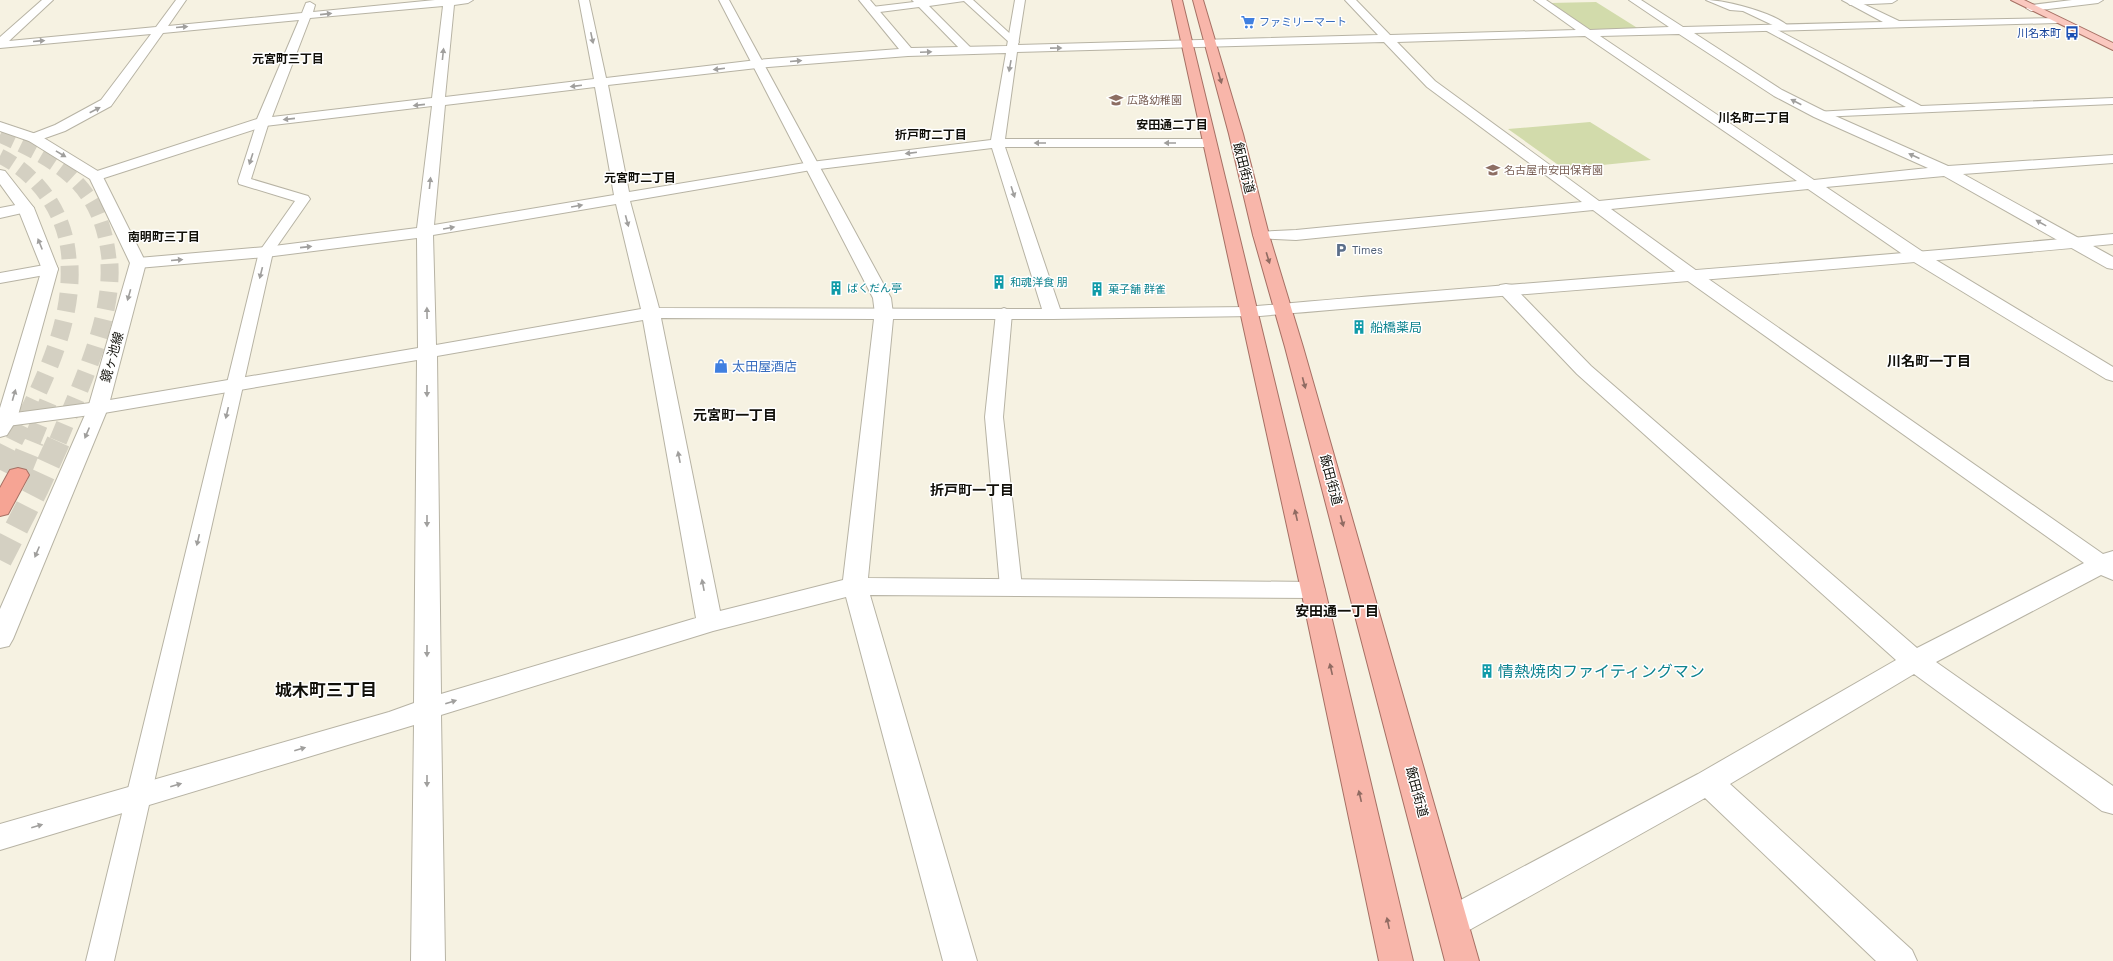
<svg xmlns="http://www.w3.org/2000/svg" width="2113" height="961" viewBox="0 0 2113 961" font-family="'Space Grotesk','Noto Sans JP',sans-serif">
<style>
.green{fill:#d2dbab}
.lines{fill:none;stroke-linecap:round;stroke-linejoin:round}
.motorway-tunnel-far2{stroke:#d4d0c2;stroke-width:15;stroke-dasharray:15 8;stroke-linecap:butt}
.motorway-tunnel-far1{stroke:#d4d0c2;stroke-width:18;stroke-dasharray:18 10;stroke-linecap:butt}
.motorway-tunnel{stroke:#d4d0c2;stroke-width:24;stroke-dasharray:24 12;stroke-linecap:butt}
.service-casing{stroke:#b7b3a4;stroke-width:2}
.minor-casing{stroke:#b7b3a4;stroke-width:2}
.tertiary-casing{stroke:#b7b3a4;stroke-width:2}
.primary-casing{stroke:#a67064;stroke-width:2}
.trunk-casing{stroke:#a67064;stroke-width:2}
.motorway-casing{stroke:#a67064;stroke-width:2}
.service{fill:#fff;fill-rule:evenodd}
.minor{fill:#fff;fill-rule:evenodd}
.tertiary{fill:#fff;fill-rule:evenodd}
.primary{fill:#fac8bf;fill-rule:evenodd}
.trunk{fill:#f8b6aa;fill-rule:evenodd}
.motorway{fill:#f6a494;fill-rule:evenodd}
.oneway{fill:#a09f9d}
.oneway2{fill:#906b62}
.labels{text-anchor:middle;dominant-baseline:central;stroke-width:3;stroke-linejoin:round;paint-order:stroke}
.far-shop-label{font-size:11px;fill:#366cbe;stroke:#fff;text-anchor:start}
.far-transit-label{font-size:11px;fill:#164399;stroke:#fff;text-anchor:end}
.far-education-label{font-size:11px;fill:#785e54;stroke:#fff;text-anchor:start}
.far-service-label{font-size:11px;fill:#4e5e75;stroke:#fff;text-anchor:start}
.far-culture-label{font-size:11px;fill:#0d838f;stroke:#fff;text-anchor:start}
.far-neighbourhood-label{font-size:12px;font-weight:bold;fill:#11100a;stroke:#fff}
.street-label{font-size:13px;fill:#11100a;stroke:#fff}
.culture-label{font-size:13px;fill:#0d838f;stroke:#fff;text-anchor:start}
.shop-label{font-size:13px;fill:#366cbe;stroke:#fff;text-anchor:start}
.neighbourhood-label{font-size:14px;font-weight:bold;fill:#11100a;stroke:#fff}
.near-culture-label{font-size:16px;fill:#0d838f;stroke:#fff;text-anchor:start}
.near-neighbourhood-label{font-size:17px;font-weight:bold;fill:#11100a;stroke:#fff}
</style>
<rect width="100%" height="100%" fill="#f6f2e2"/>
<path class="green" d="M1596 2 1639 29 1588 30 1549 3Z
M1590 122 1651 160 1564 169 1508 129Z"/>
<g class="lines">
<path class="motorway-tunnel-far2" d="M0 135C62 163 101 186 109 259
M0 156C40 176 66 215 69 259"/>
<path class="motorway-tunnel-far1" d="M14 441C42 385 75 322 69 258
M32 441 48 402
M58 441C80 387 115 316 109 258"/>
<path class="motorway-tunnel" d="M0 470 15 440
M18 475 32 440
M0 560 37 488 59 440"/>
<defs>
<path id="service" d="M912 0H973L1019 42 1017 44H1011L964 1 929 6 971 48 972 50 967 53 963 52 919 7 872 13 867 10 872 7 914 2Z
M1706 0C1725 0 1776 13 1789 27L1787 29H1781L1743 11 1730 10Z
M1853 0H1897L1892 3 1850 5 1848 3Z
M1768 25 1921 106 2113 98V104L1819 117 1813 114 1815 112 1906 107 1765 30V26Z
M263 119 269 122 251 179 308 196 310 199 273 252 114 961H86L259 252 295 201 239 184 238 181 257 122Z
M1004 308 1009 310 1012 313 1003 417 1022 587 1018 592 1011 594 1004 592 1000 587 985 417 996 313 999 310Z"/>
<path id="minor" d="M42 0H53L9 41 156 27 176 0H186L168 26 302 13 306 3 310 2 315 5 313 12 435 0H473L468 3 454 5 445 97 594 79 579 0H589L606 78 757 60 899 49 859 0H870L911 48 1007 46 1015 0H1025L1018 45 1378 35 1345 0H1356L1390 35 1576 30 1534 0H1546L1590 30 1669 27 1629 0H1641L1683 27 1883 22 1842 0H1855L1899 21 2060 18 2061 20 2060 22 2056 23 1694 33 1782 90 1824 111 1948 166 2113 155V163L1963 174 2113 257V269L2107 268 1944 176 1826 187 1926 254 2113 367V381L2106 379 1914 262 1808 189 1611 209 1697 271 2103 554 2113 551V580L2101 575 1936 662 2113 786V814L2102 811 1914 674 1730 784 1912 950 1917 961H1876L1705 798 1464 933 1452 937 1440 933 1436 922 1440 911 1698 774 1896 660 1577 374 1500 293 1497 289 1500 285 1506 284 1512 285 1591 366 1917 648 2084 563 1685 279 1593 210 1296 240 1255 238 1253 235 1255 232 1296 230 1582 202 1427 87 1384 42 1017 52 1005 139H1209L1214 140 1216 143 1214 146 1209 147H1005L1060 309 1248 307 1254 308 1257 312 1254 316 1053 319H893L868 578 1313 582 1322 584 1325 590 1322 596 1313 598 870 595 977 961H943L846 597 713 631 441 715 445 961H411L414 725 0 850V824L389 712 414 703 417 360 98 414 0 427V415L98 402 418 348 417 238 266 257 138 268 132 267 130 263 132 259 138 258 266 247 417 228 432 106 265 126 101 179H91L89 176 91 173 257 119 299 20 163 33 111 106 65 131 34 142 29 141 27 138 29 135 55 125 101 100 151 34 0 48V37ZM443 6 432 98 272 117 310 18ZM1679 34 1774 96 1814 117 1928 168 1814 180 1600 36ZM1585 36 1797 181 1599 201 1435 81 1397 42ZM1006 53 991 140 811 162 629 192 608 85 757 68 908 56ZM595 87 614 195 434 225 445 105ZM992 148 1042 309 659 308 630 201 811 170ZM616 204 641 309 436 345 433 235ZM661 318 874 319 843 580 720 611ZM643 320 696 618 441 694 437 356Z
M2072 0H2103L2098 3 2031 11 2026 8 2031 5Z
M26 203 31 205 34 208 31 211 0 218V208Z
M50 264 56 265 58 269 56 273 0 283V273Z"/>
<path id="tertiary" d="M719 0H729L891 298 893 314 890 318 884 319 878 318 875 314 873 298Z
M0 122 39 135 101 173 146 263 108 408 13 639 9 646 0 648V609L88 408 130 263 90 179 29 141 0 131Z
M0 170 5 171 34 208 58 269 17 419 7 435 0 437V408L42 269 18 209 0 184Z
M2113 234V244C1825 272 1536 292 1248 317L1242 316 1239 312 1242 308 1248 307C1536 281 1825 262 2113 234Z"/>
<path id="primary" d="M2011 0H2024L2113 43V50Z"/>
<path id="trunk" d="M1172 0H1182L1325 590 1413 961H1379L1301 590Z
M1193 0H1203L1243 134 1269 235 1303 347 1479 961H1445L1285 347 1253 235 1229 134Z"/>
<path id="motorway" d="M18 468 26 470 29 475 8 514 0 516V488L10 470Z"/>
</defs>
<use href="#service" class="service-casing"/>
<use href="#minor" class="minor-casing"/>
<use href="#tertiary" class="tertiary-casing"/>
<use href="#primary" class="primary-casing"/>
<use href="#trunk" class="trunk-casing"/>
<use href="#motorway" class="motorway-casing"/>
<use href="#service" class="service"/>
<use href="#minor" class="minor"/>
<use href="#tertiary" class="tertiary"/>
<use href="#primary" class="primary"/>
<use href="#trunk" class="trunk"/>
<use href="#motorway" class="motorway"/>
</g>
<defs><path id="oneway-solid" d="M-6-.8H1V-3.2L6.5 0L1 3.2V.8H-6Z"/></defs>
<g class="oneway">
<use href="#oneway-solid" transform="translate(326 14) rotate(-6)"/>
<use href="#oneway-solid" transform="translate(182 27) rotate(-5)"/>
<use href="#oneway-solid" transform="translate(592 38) rotate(78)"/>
<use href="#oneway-solid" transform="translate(39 41) rotate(-5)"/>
<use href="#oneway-solid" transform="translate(1056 48) rotate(-1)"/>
<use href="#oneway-solid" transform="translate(926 52) rotate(-2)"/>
<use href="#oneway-solid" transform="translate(443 54) rotate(-84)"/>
<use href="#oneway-solid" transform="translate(796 61) rotate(-5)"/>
<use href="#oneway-solid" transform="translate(1010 66) rotate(100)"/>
<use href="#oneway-solid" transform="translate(719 69) rotate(173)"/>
<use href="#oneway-solid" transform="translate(576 86) rotate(173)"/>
<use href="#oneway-solid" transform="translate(1796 102) rotate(-153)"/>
<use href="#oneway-solid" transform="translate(419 105) rotate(174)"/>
<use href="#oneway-solid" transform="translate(95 110) rotate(-27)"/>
<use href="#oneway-solid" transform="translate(289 119) rotate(174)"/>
<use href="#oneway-solid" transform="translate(1040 143) rotate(-180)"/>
<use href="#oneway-solid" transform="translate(1170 143) rotate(-180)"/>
<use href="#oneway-solid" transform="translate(911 153) rotate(173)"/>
<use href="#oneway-solid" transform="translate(61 154) rotate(31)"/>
<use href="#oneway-solid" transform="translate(1914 156) rotate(-156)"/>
<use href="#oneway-solid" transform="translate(251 159) rotate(108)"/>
<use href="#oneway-solid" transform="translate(430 183) rotate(-84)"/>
<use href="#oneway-solid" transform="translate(1013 192) rotate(72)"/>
<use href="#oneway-solid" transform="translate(577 206) rotate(-10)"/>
<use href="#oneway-solid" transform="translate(627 221) rotate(75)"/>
<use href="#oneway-solid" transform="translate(2041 223) rotate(-151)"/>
<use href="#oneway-solid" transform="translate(449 228) rotate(-10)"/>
<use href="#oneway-solid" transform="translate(40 244) rotate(-112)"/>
<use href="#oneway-solid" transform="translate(306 247) rotate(-6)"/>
<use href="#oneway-solid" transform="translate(177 260) rotate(-5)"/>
<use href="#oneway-solid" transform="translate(261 273) rotate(104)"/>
<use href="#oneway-solid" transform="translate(129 295) rotate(106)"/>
<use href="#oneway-solid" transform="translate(427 313) rotate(-91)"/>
<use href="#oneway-solid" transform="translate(427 391) rotate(90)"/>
<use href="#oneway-solid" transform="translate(14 395) rotate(-74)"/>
<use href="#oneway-solid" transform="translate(227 413) rotate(103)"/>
<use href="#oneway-solid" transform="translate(87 433) rotate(113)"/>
<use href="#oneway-solid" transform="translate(679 457) rotate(-101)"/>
<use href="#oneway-solid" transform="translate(427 521) rotate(90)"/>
<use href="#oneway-solid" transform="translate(198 540) rotate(103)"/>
<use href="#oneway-solid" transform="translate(37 552) rotate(113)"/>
<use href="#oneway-solid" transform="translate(703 585) rotate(-101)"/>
<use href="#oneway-solid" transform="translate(427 651) rotate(90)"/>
<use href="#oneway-solid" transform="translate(451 702) rotate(-17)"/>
<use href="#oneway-solid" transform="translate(300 749) rotate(-16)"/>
<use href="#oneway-solid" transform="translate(427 781) rotate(90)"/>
<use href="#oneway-solid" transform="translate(176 785) rotate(-16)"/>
<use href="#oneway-solid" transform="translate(37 826) rotate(-16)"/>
</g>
<g class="oneway2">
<use href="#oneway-solid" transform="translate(1220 78) rotate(74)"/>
<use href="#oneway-solid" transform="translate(1268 258) rotate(73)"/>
<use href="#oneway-solid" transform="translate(1304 383) rotate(75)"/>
<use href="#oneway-solid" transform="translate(1296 515) rotate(-103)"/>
<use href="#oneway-solid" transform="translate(1342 521) rotate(75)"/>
<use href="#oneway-solid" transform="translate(1331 669) rotate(-103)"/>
<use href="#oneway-solid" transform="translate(1360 796) rotate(-103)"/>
<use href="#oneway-solid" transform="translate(1388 923) rotate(-102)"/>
</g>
<defs>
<symbol id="supermarket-bare" viewBox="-9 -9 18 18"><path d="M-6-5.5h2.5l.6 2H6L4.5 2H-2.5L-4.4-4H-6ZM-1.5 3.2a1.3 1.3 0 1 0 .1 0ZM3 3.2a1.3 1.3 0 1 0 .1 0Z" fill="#3f7fe0" stroke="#fff" stroke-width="2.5" paint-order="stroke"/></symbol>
<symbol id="bus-bare" viewBox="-9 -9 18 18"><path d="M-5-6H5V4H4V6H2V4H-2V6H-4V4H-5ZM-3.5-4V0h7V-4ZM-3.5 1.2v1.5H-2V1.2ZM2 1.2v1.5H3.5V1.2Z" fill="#1a4fb4" stroke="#fff" stroke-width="2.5" paint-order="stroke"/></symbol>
<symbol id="school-bare" viewBox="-9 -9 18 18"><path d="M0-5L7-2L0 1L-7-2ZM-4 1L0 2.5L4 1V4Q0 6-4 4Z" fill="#8d6e63" stroke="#fff" stroke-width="2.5" paint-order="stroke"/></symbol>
<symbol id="parking-bare" viewBox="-9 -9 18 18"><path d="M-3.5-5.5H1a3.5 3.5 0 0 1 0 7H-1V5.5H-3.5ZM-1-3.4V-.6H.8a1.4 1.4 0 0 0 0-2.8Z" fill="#5c6f8a" stroke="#fff" stroke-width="2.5" paint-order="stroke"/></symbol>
<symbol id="building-bare" viewBox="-9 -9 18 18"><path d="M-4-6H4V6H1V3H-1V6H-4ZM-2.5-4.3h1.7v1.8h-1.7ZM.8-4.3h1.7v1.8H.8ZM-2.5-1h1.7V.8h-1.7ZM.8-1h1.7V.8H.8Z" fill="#0f9aa8" stroke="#fff" stroke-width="2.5" paint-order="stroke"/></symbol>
<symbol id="shop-bare" viewBox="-9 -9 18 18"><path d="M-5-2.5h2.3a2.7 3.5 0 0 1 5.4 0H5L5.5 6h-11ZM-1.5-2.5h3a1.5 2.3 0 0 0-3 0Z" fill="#3f7fe0" stroke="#fff" stroke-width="2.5" paint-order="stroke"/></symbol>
</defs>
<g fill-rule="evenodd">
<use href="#supermarket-bare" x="1238" y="12" width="20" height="20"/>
<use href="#bus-bare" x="2062" y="23" width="20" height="20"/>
<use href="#school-bare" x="1106" y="90" width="20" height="20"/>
<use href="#school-bare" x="1483" y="160" width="20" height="20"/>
<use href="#parking-bare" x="1331" y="240" width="20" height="20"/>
<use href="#building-bare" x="989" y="272" width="20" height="20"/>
<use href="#building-bare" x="826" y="278" width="20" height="20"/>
<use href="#building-bare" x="1087" y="279" width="20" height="20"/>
<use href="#building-bare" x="1349" y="317" width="20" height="20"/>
<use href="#shop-bare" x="711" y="356" width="20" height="20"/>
<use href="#building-bare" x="1477" y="661" width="20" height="20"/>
</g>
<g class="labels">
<g class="far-shop-label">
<text x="1259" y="22">ファミリーマート</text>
</g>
<g class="far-transit-label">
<text x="2061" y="33">川名本町</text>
</g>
<g class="far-education-label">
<text x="1127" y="100">広路幼稚園</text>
<text x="1504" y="170">名古屋市安田保育園</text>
</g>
<g class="far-service-label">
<text x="1352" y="250">Times</text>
</g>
<g class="far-culture-label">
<text x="1010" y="282">和魂洋食 朋</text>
<text x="847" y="288">ばくだん亭</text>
<text x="1108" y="289">菓子舗 群雀</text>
</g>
<g class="far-neighbourhood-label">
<text x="288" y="59">元宮町三丁目</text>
<text x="1754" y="118">川名町二丁目</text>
<text x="1172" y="125">安田通二丁目</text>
<text x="931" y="135">折戸町二丁目</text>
<text x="640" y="178">元宮町二丁目</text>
<text x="164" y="237">南明町三丁目</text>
</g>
<g class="street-label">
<text transform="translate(1244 168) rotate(76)">飯田街道</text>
<text transform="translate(112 357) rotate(-74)">鏡ヶ池線</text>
<text transform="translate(1331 480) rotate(75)">飯田街道</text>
<text transform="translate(1417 792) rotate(75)">飯田街道</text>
</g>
<g class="culture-label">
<text x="1370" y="327">船橋薬局</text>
</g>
<g class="shop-label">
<text x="732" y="366">太田屋酒店</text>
</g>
<g class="neighbourhood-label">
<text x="1929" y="361">川名町一丁目</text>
<text x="735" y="415">元宮町一丁目</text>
<text x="972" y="490">折戸町一丁目</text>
<text x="1337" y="611">安田通一丁目</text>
</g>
<g class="near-culture-label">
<text x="1498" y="671">情熱焼肉ファイティングマン</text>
</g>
<g class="near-neighbourhood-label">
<text x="326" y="690">城木町三丁目</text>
</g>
</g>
</svg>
